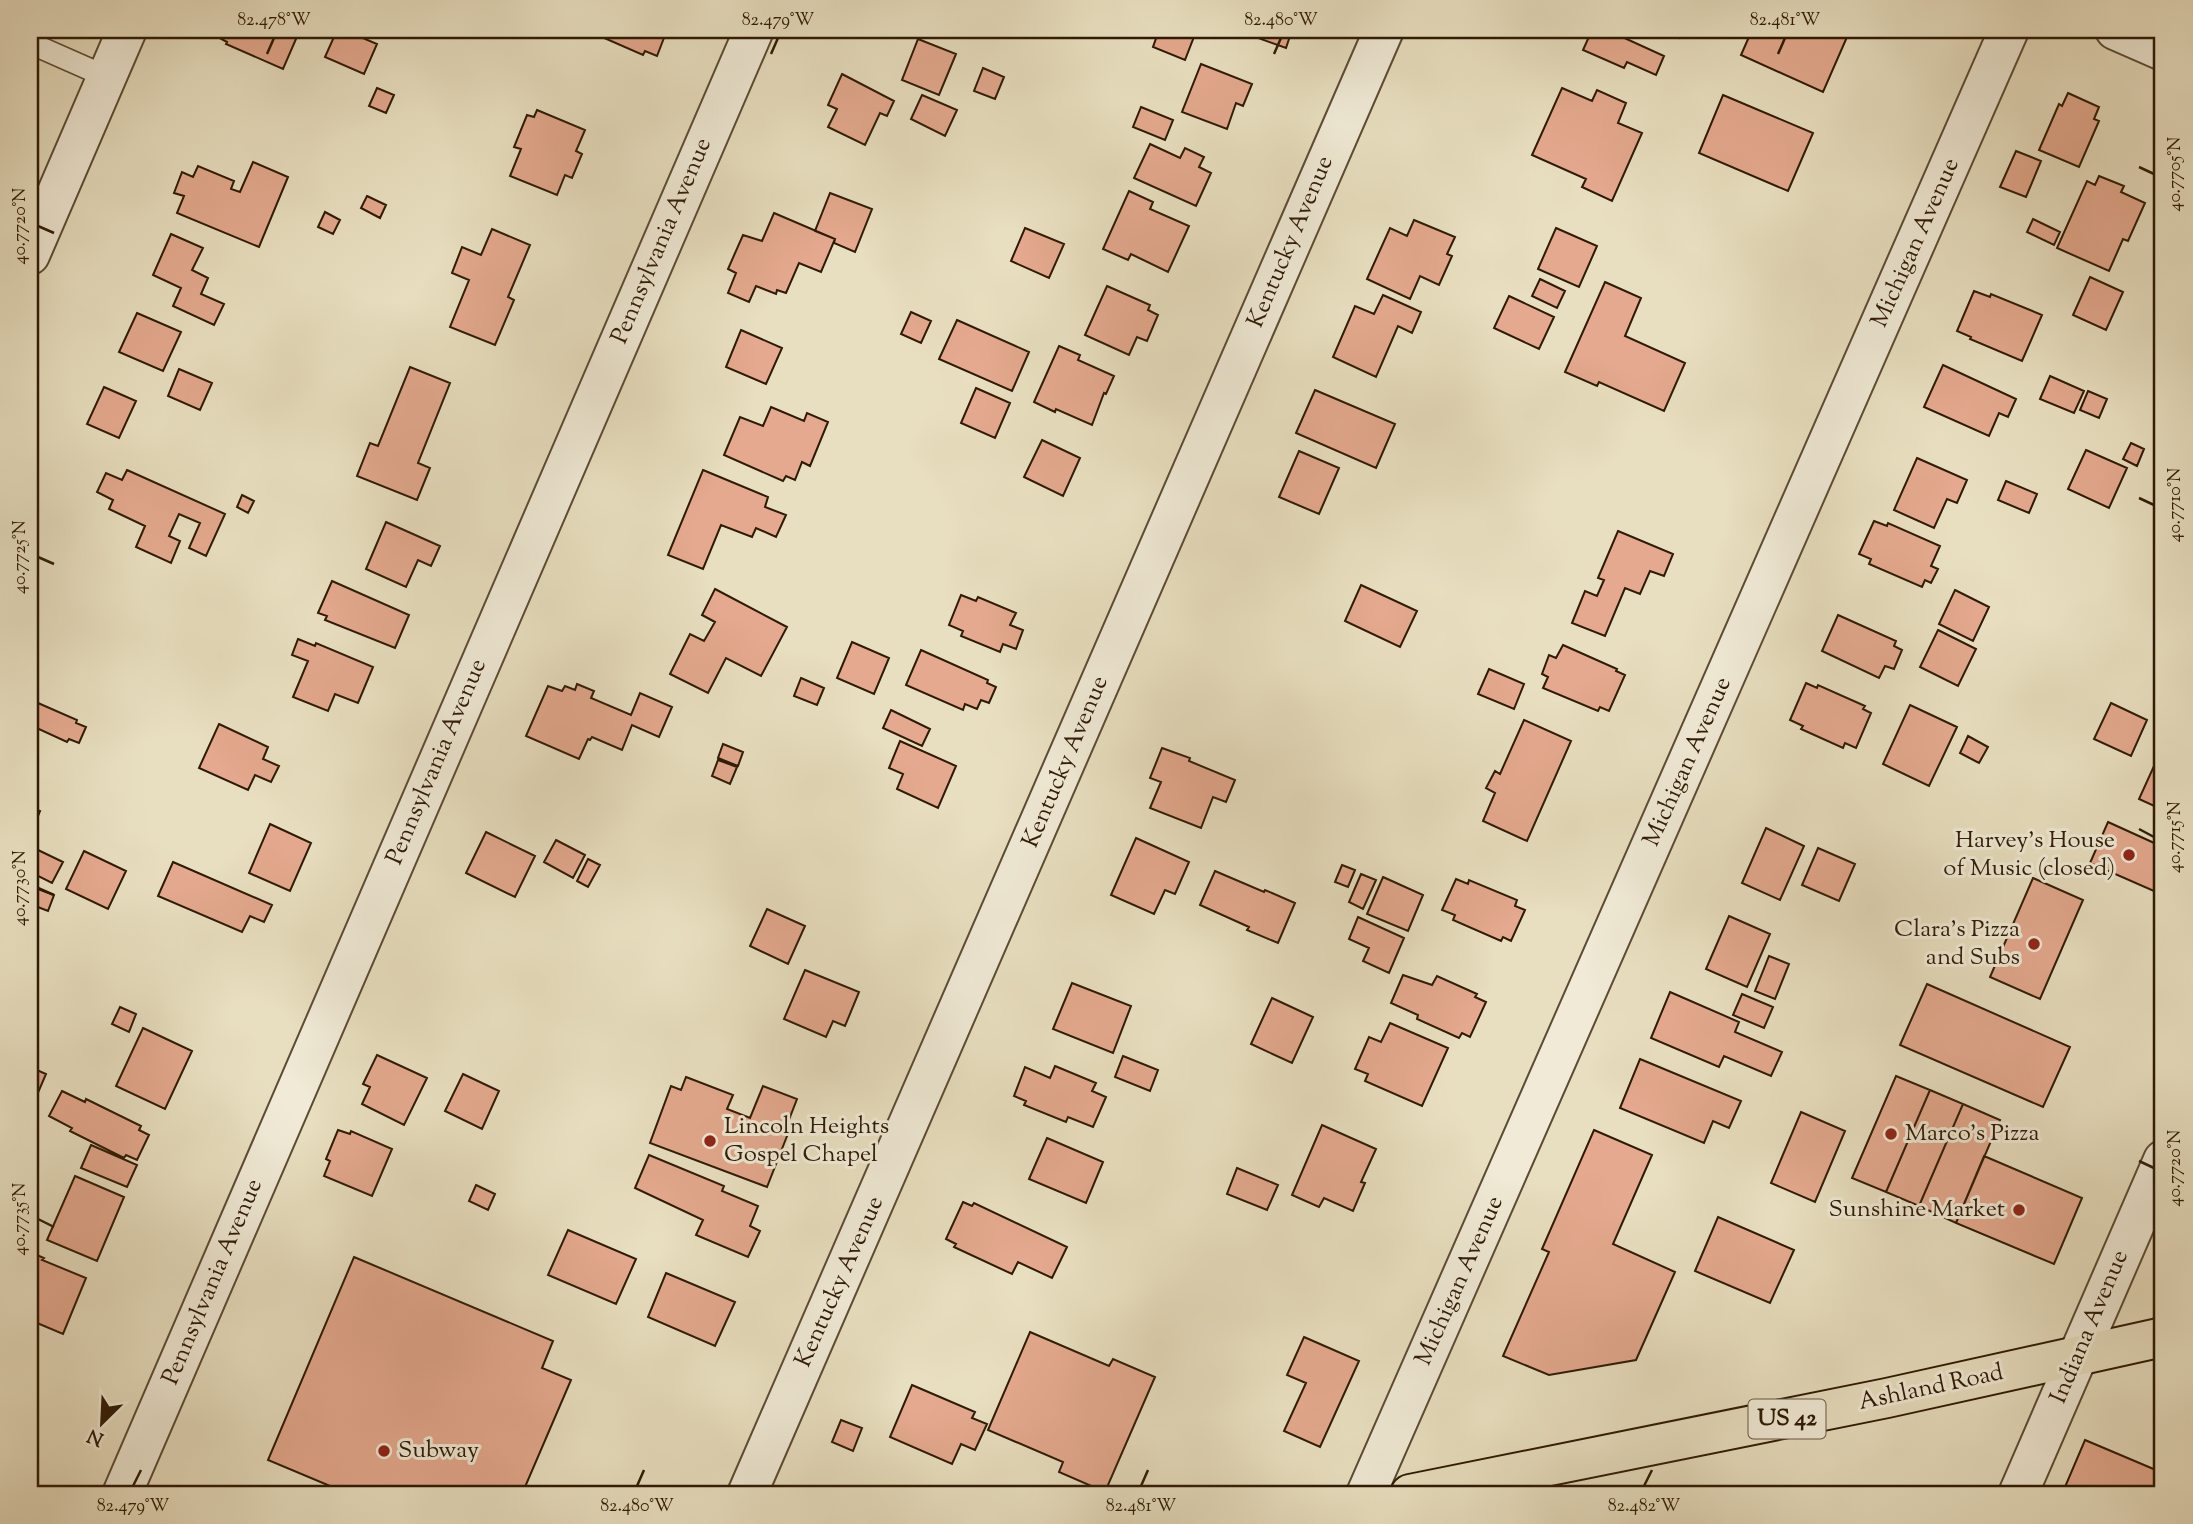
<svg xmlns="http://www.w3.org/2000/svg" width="2193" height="1524" viewBox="0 0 2193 1524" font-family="'Sorts Mill Goudy',serif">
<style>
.building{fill:#e4a98e;stroke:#2e1a05;stroke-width:2}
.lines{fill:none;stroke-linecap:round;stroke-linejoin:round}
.service-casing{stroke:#5c4b34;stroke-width:24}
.minor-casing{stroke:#5c4b34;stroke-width:42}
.tertiary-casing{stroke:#5c4b34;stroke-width:42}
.primary-casing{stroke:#2e1a05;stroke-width:42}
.service{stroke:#f0ead6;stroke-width:21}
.minor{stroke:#f0ead6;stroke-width:38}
.tertiary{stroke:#f0ead6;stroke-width:38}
.primary{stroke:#e8dfc0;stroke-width:38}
.ticks{fill:none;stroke:#2e1a05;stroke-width:2.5}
.poi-dot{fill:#8f2418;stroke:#f0ead6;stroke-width:2.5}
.labels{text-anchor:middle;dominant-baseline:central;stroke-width:6;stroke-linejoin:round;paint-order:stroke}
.shield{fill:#f0ead6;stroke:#685844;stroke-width:2}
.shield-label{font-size:23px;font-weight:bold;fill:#2e1a05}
.street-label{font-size:24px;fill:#2e1a05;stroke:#f0ead6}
.poi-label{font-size:24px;fill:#2e1a05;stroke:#f0ead6;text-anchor:end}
.neatline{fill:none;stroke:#2e1a05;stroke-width:2.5}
.ticks-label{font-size:18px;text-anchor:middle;fill:#2e1a05}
</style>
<rect width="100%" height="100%" fill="#e8dfc0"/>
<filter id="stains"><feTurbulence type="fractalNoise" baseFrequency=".00286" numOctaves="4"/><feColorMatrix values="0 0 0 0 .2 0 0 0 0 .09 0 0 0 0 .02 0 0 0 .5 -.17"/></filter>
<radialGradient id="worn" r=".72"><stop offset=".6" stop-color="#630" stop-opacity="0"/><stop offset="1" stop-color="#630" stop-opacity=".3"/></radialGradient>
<path class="building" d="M219 30H293L299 32 283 69 226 44 227 42 216 36Z
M337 30H344L377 44 364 74 325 57Z
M586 30H667L657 56 645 51 643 55Z
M1159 30H1183L1195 34 1185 60 1153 47Z
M1245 30H1292L1286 48 1258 38 1259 35Z
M1592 30H1607L1664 56 1656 75 1627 62 1624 68 1583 50Z
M1658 30H1683L1679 38Z
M1752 30H1830L1847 37 1823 92 1741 55Z
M918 39 956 54 939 95 902 80Z
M1201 64 1252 84 1243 106 1236 103 1227 129 1182 112Z
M983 68 1004 77 995 99 974 91Z
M842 74 894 101 887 116 880 113 865 145 828 127 837 109 828 105Z
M377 88 394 95 386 113 369 106Z
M1562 88 1592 101 1597 90 1626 103 1618 123 1642 133 1612 201 1582 187 1586 179 1532 155Z
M2068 93 2099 107 2094 119 2099 121 2079 167 2039 150 2059 104 2062 106Z
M922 95 957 110 945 136 911 119Z
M1723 95 1813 133 1788 191 1699 153Z
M1141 107 1173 120 1165 140 1133 127Z
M537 110 585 130 576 151 582 154 572 178 565 175 557 195 510 176 521 149 514 147 527 115 534 117Z
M1150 144 1180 158 1185 148 1204 157 1199 167 1211 173 1196 206 1134 178Z
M2016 151 2041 161 2026 197 2000 187Z
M253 162 288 177 259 247 177 213 184 196 174 193 182 172 193 177 198 166 234 181 231 189 240 192Z
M2099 176 2124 186 2121 192 2145 203 2128 241 2123 239 2109 271 2057 248 2087 181 2095 185Z
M1129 191 1153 202 1150 209 1189 226 1168 272 1131 254 1128 260 1103 249Z
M830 193 872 209 855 252 834 243 835 239 815 231Z
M367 196 386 205 380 218 361 208Z
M325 212 340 220 333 234 318 227Z
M774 213 835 239 821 272 799 263 786 293 777 290 776 294 756 286 749 302 728 293 736 273 728 269 743 235 762 241Z
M2033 219 2060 232 2054 245 2027 232Z
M1414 220 1455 237 1447 254 1452 256 1439 285 1420 276 1410 299 1367 279 1390 228 1407 236Z
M1025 228 1064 244 1049 278 1011 261Z
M1556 228 1597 246 1579 287 1538 269Z
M492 229 530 245 508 297 514 300 495 345 450 327 469 280 452 273 462 247 481 255Z
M171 234 203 248 192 270 208 278 201 294 224 304 214 325 173 306 181 288 153 275Z
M2090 277 2123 292 2106 330 2073 315Z
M1540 279 1565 291 1557 308 1532 296Z
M1605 282 1641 298 1625 336 1685 363 1664 411 1599 382 1597 386 1565 372Z
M1107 286 1150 305 1148 310 1158 315 1147 341 1137 337 1129 355 1085 335Z
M1974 291 1990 297 1991 294 2042 315 2022 361 1970 339 1971 337 1957 331Z
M1383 295 1421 312 1412 333 1398 326 1376 377 1333 357 1355 306 1374 314Z
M1509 296 1554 317 1539 349 1494 328Z
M911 312 931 321 921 343 901 334Z
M137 313 181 332 163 371 119 352Z
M957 320 1029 352 1012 391 939 359Z
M741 330 782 348 766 384 726 367Z
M1059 346 1080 355 1078 360 1114 376 1106 394 1104 393 1092 425 1056 409 1055 412 1034 402Z
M1943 365 2016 399 2008 417 1999 413 1989 436 1924 407Z
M410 367 450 383 418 463 430 468 417 500 357 476 370 443 378 446Z
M179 369 212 383 200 410 168 396Z
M2050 376 2084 391 2074 413 2040 399Z
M104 387 136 401 119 438 87 424Z
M976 388 1010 403 995 438 961 423Z
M1315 390 1395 424 1376 468 1296 433Z
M2088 391 2107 399 2099 418 2080 410Z
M771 407 804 421 807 413 828 422 810 466 802 462 795 480 786 476 783 481 724 455 740 417 763 426Z
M1042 440 1080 458 1063 496 1024 477Z
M2131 443 2144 449 2137 466 2123 459Z
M2086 450 2127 468 2109 508 2068 489Z
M1299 451 1339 468 1319 514 1279 497Z
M1917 458 1967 480 1957 503 1947 499 1934 528 1894 510Z
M127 470 225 514 206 556 189 548 200 523 179 514 169 536 180 541 171 563 136 547 145 526 109 509 113 500 97 492 106 473 122 480Z
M703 470 768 497 765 507 786 515 776 537 756 528 752 537 721 525 703 569 668 555Z
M2006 481 2037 494 2029 513 1998 500Z
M242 495 254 501 248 513 237 507Z
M1874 521 1887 526 1888 523 1940 546 1931 566 1938 569 1931 583 1925 580 1922 587 1869 564 1871 559 1859 554Z
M386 522 440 546 431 566 418 560 406 587 366 569Z
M1618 531 1673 554 1664 576 1650 571 1640 594 1625 588 1605 636 1572 623 1585 591 1597 596 1604 580 1598 578Z
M332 581 409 615 395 648 325 620 327 616 318 613Z
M1361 585 1417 611 1400 647 1345 621Z
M715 589 787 627 761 676 726 658 708 693 670 674 690 634 704 641 715 622 702 615Z
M1955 590 1989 607 1973 641 1939 624Z
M961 595 976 601 978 597 1016 613 1010 625 1023 630 1016 649 1003 644 1000 652 961 636 963 631 949 625Z
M1838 615 1896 641 1894 646 1902 650 1894 669 1885 666 1879 678 1822 651Z
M1938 630 1976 649 1958 686 1920 667Z
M298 639 315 646 316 643 373 667 358 703 335 694 328 711 293 697 308 661 292 655Z
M852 642 889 658 874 694 837 678Z
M1563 645 1617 669 1616 671 1625 675 1609 711 1600 707 1598 711 1543 688 1548 677 1542 674 1549 655 1556 658Z
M921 650 988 680 987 683 996 687 989 703 981 700 977 709 965 704 963 710 906 685Z
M1489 669 1524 684 1514 709 1478 694Z
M801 678 824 688 817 705 794 696Z
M1806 683 1817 688 1818 685 1865 706 1863 709 1871 713 1856 748 1845 743 1843 748 1801 729 1803 726 1790 720Z
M577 684 594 691 591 698 631 715 640 693 672 707 659 737 632 725 622 750 592 737 590 740 588 739 579 759 526 736 548 686 562 691 565 686 575 690Z
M38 703 77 720 76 723 86 727 79 743 69 739 67 742 30 725Z
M2111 703 2147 720 2131 756 2094 739Z
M1910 705 1957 727 1929 786 1883 764Z
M891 710 930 729 922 746 883 728Z
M1524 720 1571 741 1527 841 1483 821 1495 793 1486 788 1495 771 1500 774Z
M219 724 268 747 263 759 279 766 271 782 255 775 248 790 199 768Z
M1968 736 1988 747 1979 763 1960 753Z
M900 741 956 766 938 808 897 789 903 774 889 768Z
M723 744 743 752 738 766 718 758Z
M1162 748 1190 758 1189 761 1235 780 1226 802 1213 797 1201 828 1150 808 1161 782 1150 778Z
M2159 755 2163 757V810L2139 799Z
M718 760 737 767 730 784 712 776Z
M30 807 40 811 30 836Z
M2108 822 2163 847V895L2090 863Z
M270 824 311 843 290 891 249 873Z
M1766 828 1804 846 1780 900 1742 883Z
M486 832 535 856 515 897 466 873Z
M1136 838 1189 862 1175 894 1165 890 1154 914 1111 895Z
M556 840 585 855 573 878 544 862Z
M1818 848 1855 864 1839 901 1802 885Z
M38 850 63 862 52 883 30 872V866Z
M84 851 126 871 108 909 66 889Z
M588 859 600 865 588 887 577 881Z
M173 862 272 905 264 922 250 916 242 932 158 896Z
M1342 865 1355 870 1348 887 1335 882Z
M1215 871 1264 892 1265 890 1295 903 1278 943 1247 930 1249 927 1200 905Z
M1361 874 1376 880 1363 909 1349 902Z
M1383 877 1423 895 1408 931 1367 914Z
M2033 878 2083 900 2040 999 1990 977Z
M1456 879 1468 884 1469 880 1517 900 1515 906 1525 910 1511 941 1503 937 1501 941 1453 920 1455 915 1442 910Z
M30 886 54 895 48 911 30 904Z
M767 909 805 926 788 964 750 946Z
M1729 916 1770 934 1747 987 1706 969Z
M1358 917 1404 938 1389 973 1363 961 1369 948 1349 939Z
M1769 956 1789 964 1775 999 1755 991Z
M805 970 859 992 845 1026 833 1021 826 1037 784 1019Z
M1403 975 1432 985 1437 976 1477 994 1475 997 1486 1002 1470 1037 1462 1033 1459 1038 1417 1019 1418 1015 1391 1003Z
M1072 983 1131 1006 1113 1053 1053 1029Z
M1927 984 2070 1047 2043 1107 1900 1045Z
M1670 992 1739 1022 1735 1032 1782 1052 1771 1076 1724 1056 1719 1067 1651 1038Z
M1742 994 1773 1007 1764 1028 1733 1015Z
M1272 998 1313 1017 1292 1063 1251 1044Z
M120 1007 136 1014 129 1032 112 1024Z
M1390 1023 1448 1048 1422 1106 1365 1081 1368 1074 1355 1069 1369 1037 1381 1042Z
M143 1028 192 1051 165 1109 116 1086Z
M377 1055 427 1078 404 1125 362 1104 370 1087 363 1084Z
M1123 1056 1158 1070 1150 1091 1115 1077Z
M1640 1059 1741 1101 1729 1128 1713 1121 1704 1143 1620 1108Z
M1055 1066 1096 1083 1092 1091 1106 1097 1093 1127 1068 1117 1066 1122 1024 1105 1026 1101 1014 1096 1025 1067 1050 1078Z
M30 1067 46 1074 31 1109H30Z
M463 1074 499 1091 482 1129 445 1111Z
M1896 1076 1930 1090 1886 1192 1852 1178Z
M686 1077 733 1095 727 1109 750 1118 763 1086 797 1099 785 1130 789 1131 767 1187 650 1143 671 1086 681 1090Z
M1930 1090 1963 1104 1919 1206 1886 1192Z
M62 1091 85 1102 86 1099 141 1126 139 1130 149 1135 137 1160 126 1155 124 1158 70 1131 72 1128 49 1116Z
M1963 1104 2000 1120 1956 1223 1919 1206Z
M1801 1112 1845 1131 1815 1202 1771 1183Z
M1322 1125 1376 1149 1361 1182 1365 1183 1353 1211 1324 1198 1319 1207 1292 1195Z
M338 1130 350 1134 351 1131 392 1149 372 1196 324 1176 330 1161 326 1159Z
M1594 1130 1652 1155 1613 1244 1675 1272 1636 1360 1549 1375 1503 1356 1549 1252 1542 1249Z
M1047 1138 1103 1162 1086 1203 1029 1179Z
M91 1145 137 1165 127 1187 81 1168Z
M649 1155 724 1186 722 1191 758 1206 750 1226 760 1231 748 1257 696 1235 703 1220 635 1188Z
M1984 1156 2082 1198 2054 1264 1956 1223Z
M1237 1168 1278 1185 1267 1210 1227 1194Z
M75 1176 124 1197 97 1261 47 1240Z
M476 1185 495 1194 488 1210 469 1201Z
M963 1202 972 1206 974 1203 1067 1247 1052 1278 1018 1262 1012 1274 954 1247 956 1244 946 1239Z
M1718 1217 1794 1250 1770 1303 1695 1271Z
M568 1230 636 1259 616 1304 548 1275Z
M30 1252 44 1258 42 1260 86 1278 63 1334 30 1320Z
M354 1257 553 1341 542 1368 571 1380 522 1494H349L268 1460Z
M666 1273 735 1302 715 1346 648 1317Z
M1030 1332 1109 1366 1113 1359 1155 1377 1105 1492 1059 1472 1063 1462 988 1430Z
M1304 1337 1359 1361 1320 1447 1284 1431 1306 1383 1287 1375Z
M912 1385 975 1412 972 1418 987 1424 975 1450 961 1444 952 1464 890 1437Z
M841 1420 862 1428 853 1451 832 1442Z
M2085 1440 2163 1473V1494H2062Z"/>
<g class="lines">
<defs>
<path id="service" d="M30 43 107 77"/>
<path id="minor" d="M30 255 127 30
M122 1494 754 30
M747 1494 1384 30
M1366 1494 2009 30
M2018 1494 2163 1160"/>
<path id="tertiary" d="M2115 30 2163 51"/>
<path id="primary" d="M1410 1494 1887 1398 2163 1337"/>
</defs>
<use href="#service" class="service-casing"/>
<use href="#minor" class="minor-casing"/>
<use href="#tertiary" class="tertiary-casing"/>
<use href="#primary" class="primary-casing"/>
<use href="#service" class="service"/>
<use href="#minor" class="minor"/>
<use href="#tertiary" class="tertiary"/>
<use href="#primary" class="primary"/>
</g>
<path class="ticks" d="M267 54 274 38M771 54 778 38M1274 54 1281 38M1778 54 1785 38M2139 167 2154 174M38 226 54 233M2139 498 2154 505M38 557 54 564M2139 829 2154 837M38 888 54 895M2139 1161 2154 1168M38 1219 54 1227M133 1486 141 1470M637 1486 644 1470M1141 1486 1148 1470M1644 1486 1652 1470"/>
<g class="poi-dot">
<circle cx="2129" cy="855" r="7"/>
<circle cx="2034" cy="944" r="7"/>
<circle cx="1891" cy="1134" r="7"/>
<circle cx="710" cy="1141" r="7"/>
<circle cx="2019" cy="1210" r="7"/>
<circle cx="384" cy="1451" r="7"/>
</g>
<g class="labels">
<rect class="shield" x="1748.5" y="1399.5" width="77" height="39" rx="5"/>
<g class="shield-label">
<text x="1787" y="1419">US 42</text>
</g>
<g class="street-label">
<text transform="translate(662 241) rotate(-67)">Pennsylvania Avenue</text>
<text transform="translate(1291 242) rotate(-67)">Kentucky Avenue</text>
<text transform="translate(1916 243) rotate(-66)">Michigan Avenue</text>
<text transform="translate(437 762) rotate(-67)">Pennsylvania Avenue</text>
<text transform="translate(1066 762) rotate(-67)">Kentucky Avenue</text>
<text transform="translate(1688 762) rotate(-66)">Michigan Avenue</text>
<text transform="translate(1460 1281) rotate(-66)">Michigan Avenue</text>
<text transform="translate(213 1282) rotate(-67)">Pennsylvania Avenue</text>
<text transform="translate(840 1282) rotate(-66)">Kentucky Avenue</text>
<text transform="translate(2090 1327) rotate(-67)">Indiana Avenue</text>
<text transform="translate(1931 1388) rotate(-12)">Ashland Road</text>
</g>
<g class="poi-label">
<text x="2115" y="841">Harvey's House<tspan x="2115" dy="28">of Music (closed)</tspan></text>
<text x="2020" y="930">Clara's Pizza<tspan x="2020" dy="28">and Subs</tspan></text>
<text x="724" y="1127" text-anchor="start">Lincoln Heights<tspan x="724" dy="28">Gospel Chapel</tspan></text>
<text x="1905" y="1134" text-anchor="start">Marco's Pizza</text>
<text x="2005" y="1210">Sunshine Market</text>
<text x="398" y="1451" text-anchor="start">Subway</text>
</g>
</g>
<rect width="2193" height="1524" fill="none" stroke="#e8dfc0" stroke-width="77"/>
<g transform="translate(102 1423) rotate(204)" stroke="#f0ead6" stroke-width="5" paint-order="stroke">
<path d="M0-5L12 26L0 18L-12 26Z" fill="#2e1a05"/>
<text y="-10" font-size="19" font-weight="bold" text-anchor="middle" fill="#2e1a05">N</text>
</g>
<rect x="38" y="38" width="2116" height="1448" class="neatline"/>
<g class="ticks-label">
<text x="274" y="25">82.478°W</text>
<text x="778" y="25">82.479°W</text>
<text x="1281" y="25">82.480°W</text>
<text x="1785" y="25">82.481°W</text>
<text transform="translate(2174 174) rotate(-90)" y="6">40.7705°N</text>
<text transform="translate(19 226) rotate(-90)" y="6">40.7720°N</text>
<text transform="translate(2174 505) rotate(-90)" y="6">40.7710°N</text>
<text transform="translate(19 557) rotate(-90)" y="6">40.7725°N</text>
<text transform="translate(2174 837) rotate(-90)" y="6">40.7715°N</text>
<text transform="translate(19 888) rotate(-90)" y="6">40.7730°N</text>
<text transform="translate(2174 1168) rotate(-90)" y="6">40.7720°N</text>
<text transform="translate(19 1219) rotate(-90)" y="6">40.7735°N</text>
<text x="133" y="1511">82.479°W</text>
<text x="637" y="1511">82.480°W</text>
<text x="1141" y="1511">82.481°W</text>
<text x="1644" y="1511">82.482°W</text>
</g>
<rect width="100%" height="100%" filter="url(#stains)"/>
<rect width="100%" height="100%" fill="url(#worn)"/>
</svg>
